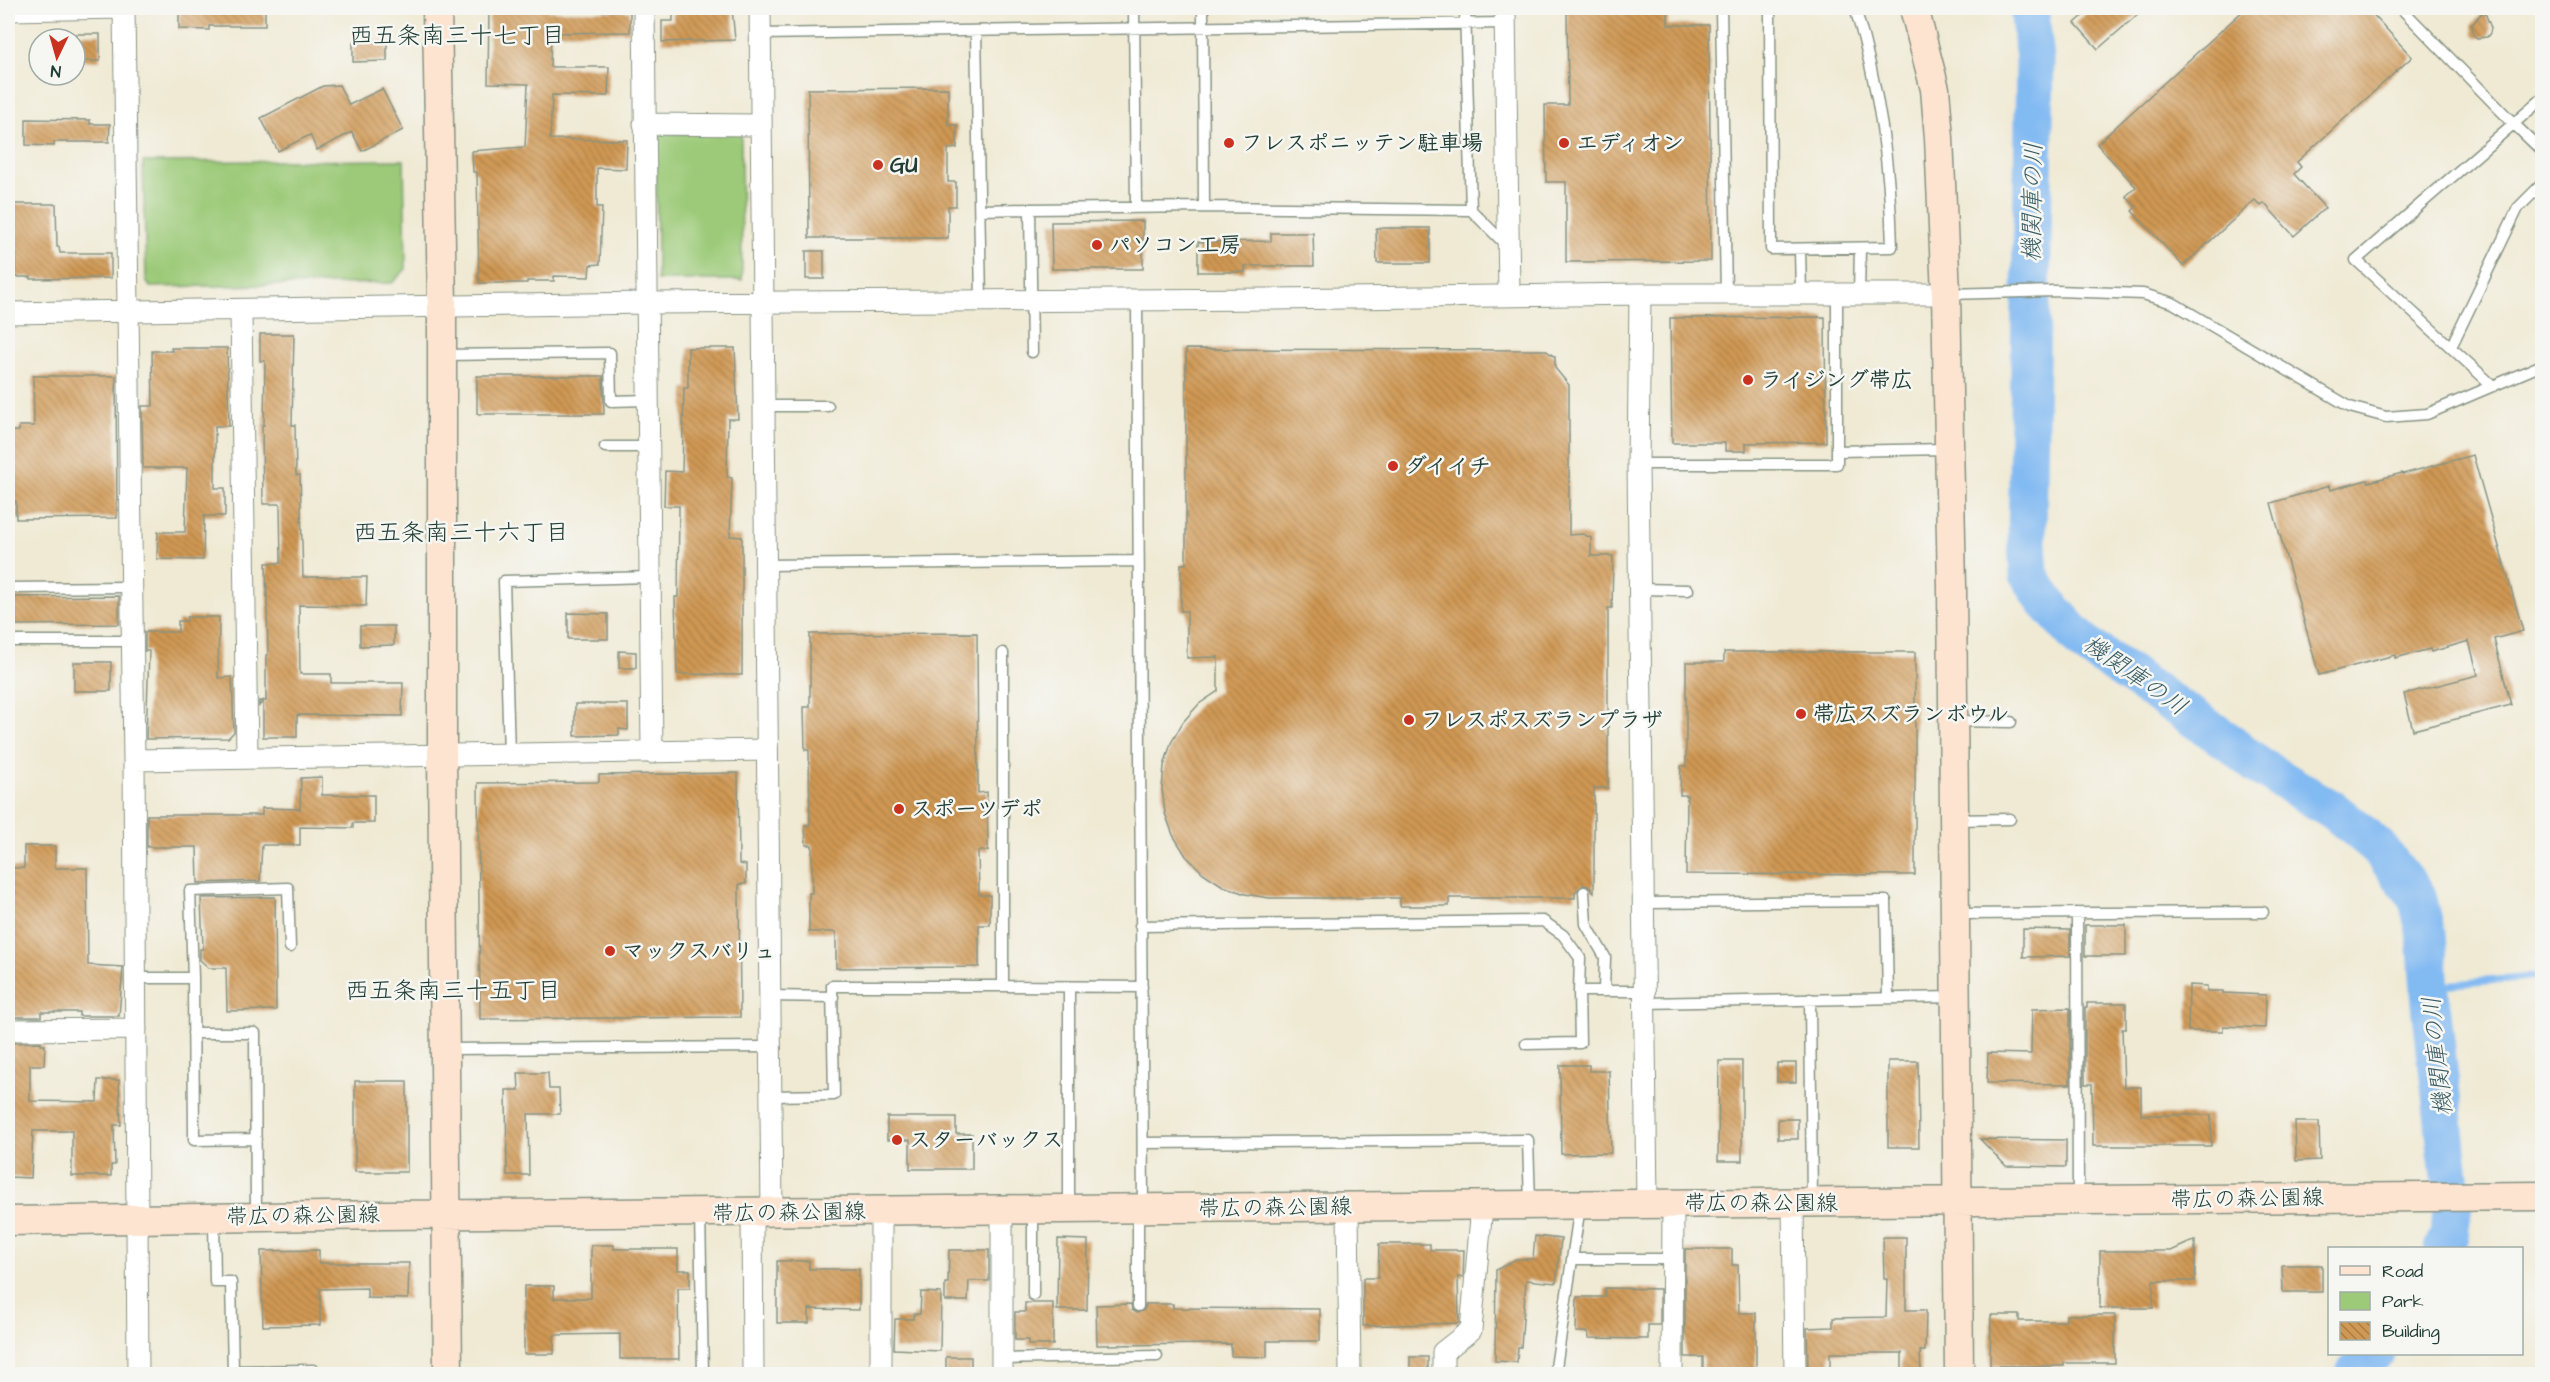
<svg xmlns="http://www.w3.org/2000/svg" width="2550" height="1382" viewBox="0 0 2550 1382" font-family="'Architects Daughter','Klee One',sans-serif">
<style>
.green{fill:#9cca78;stroke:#5e8456;stroke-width:1.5}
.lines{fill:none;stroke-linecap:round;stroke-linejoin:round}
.stream{stroke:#82baf2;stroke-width:7}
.river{stroke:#82baf2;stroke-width:39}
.building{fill:url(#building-back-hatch)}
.lane-casing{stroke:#889484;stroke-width:13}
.street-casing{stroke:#889484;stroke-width:23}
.secondary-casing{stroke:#889484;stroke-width:31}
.lane{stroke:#fff;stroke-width:10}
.street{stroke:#fff;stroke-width:21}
.secondary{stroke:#fde4d1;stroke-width:28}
.poi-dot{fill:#c8321e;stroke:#f6f6f2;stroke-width:2}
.labels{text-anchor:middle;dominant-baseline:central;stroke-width:5;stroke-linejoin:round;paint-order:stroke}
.poi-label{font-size:22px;font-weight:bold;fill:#1f3d34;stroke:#f6f6f2;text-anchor:start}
.street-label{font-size:22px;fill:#1f3d34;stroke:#f6f6f2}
.neighbourhood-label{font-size:24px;fill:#1f3d34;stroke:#f6f6f2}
.water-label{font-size:24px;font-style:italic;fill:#385c64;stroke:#f6f6f2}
</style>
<defs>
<pattern id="building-back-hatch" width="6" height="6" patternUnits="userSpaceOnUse" patternTransform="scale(1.5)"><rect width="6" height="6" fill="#d09853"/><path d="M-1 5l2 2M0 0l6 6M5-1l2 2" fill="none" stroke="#a87d46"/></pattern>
</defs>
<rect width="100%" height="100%" fill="#f6f6f2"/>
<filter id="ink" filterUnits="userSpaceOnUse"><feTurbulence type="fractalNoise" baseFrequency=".0167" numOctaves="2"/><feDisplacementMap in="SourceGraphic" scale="12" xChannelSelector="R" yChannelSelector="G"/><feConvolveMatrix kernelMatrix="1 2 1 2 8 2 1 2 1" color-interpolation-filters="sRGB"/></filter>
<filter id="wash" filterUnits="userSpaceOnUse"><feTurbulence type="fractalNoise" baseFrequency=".008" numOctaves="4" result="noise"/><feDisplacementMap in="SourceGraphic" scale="24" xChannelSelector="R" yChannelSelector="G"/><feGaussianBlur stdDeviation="1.35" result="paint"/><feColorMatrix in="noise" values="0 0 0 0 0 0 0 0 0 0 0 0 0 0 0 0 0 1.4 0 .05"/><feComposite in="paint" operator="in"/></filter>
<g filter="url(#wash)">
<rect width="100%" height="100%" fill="#f0ead4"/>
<path class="green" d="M741 133 742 280H657L656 134Z
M404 160 406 269 392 283 150 287 146 280 143 162Z"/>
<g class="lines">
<path class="stream" d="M2431 986 2542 976"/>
<path class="river" d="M2029 8 2035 59 2027 543 2029 575 2046 602 2084 644 2232 744 2257 765 2333 810 2377 846 2417 896 2426 934 2431 1004 2453 1204 2449 1236 2443 1248
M2355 1374 2375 1354"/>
</g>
<g id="blocks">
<path class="building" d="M179 8H265V26H209V30L179 29Z
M489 8H549V11H630V32L551 33 550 67H609L608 96 552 95 550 139 627 140 626 169 597 168V207H602L600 264 590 265 589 277 554 276V281H527V283H479L477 172H473L472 151 525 147 528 84 488 83Z
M673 8H732L735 40 662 42V21H673Z
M1567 8H1668V25H1709L1711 261 1566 262V182H1546L1545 105H1568Z
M2092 8H2145L2098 49 2075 23Z
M2246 8H2367L2412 57 2297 162 2301 167 2294 174 2325 208 2294 236 2264 203 2261 206 2255 200 2183 266 2132 211 2136 207 2126 196 2136 187 2097 144Z
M2484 10 2491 28 2490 33 2487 37 2477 38 2473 35 2472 25Z
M75 34H100V61H75Z
M387 41V61L353 62V42Z
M339 85 349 105 382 89 403 130 362 151 352 132 317 150 310 135 278 151 261 118 323 86Z
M948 88V125H957V148L948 149V182H956V206H948V238H809L808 89Z
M26 119 90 120V124H110L109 142H54V146L26 145Z
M10 204H56L57 247H59L60 253H111V278L31 279V277H15V226H10Z
M1143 221V269H1052L1051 222Z
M1376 228H1430V263H1377Z
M1271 233H1313L1314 266H1245V272H1198V242L1271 241Z
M806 251H824V279H806Z
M1825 317 1826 442 1746 443V451H1725V443H1672L1670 318Z
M260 334H294L292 425H295L296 475H300L303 577H367L366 606 299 605 300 674H331V683H403L402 716 297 715V737H263V701L259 706V701H266V655H268L266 563H281L280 504H263L262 425H264L265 361H260Z
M171 348H227L229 426H215V488H225V516H204L203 560 157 559 158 532H185L187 468H143L142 406H153L152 351H172Z
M688 348H735L738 419H728L727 477 732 478 730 536 742 537V675L677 674 675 597H678L679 506H664L665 471 682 472 684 388H688Z
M1186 349 1545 350 1555 357V368L1569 385V535L1583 534 1591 538V556H1613L1612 608H1608V788H1594V892L1588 886 1583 885 1575 892V898H1449V906H1400V898H1269L1245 894 1223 886 1203 873 1186 856 1173 835 1165 813 1162 789 1164 766 1171 743 1183 722 1199 704 1218 691V657L1187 658V611H1181V564H1186Z
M33 376H116L117 518 16 519V501H8V431H19V426H34Z
M477 376H603L604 414H477Z
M2473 455 2523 631 2494 639 2511 705 2413 730 2404 694 2478 675 2469 641 2431 652 2430 649 2395 658V655L2319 675 2271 503 2329 486 2330 490 2367 480 2368 482 2402 473 2403 474Z
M119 596V624L8 625V597Z
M568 613 608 614V639H568Z
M187 617H219L218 678 232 677 234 732 228 738 146 739 149 651H145V632H178V621H187Z
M360 626H394V645L360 646Z
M977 633 978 793 987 792 988 851H978L979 895H990V925H979V967L836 968V932H809V893H812V845H806L805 825H810L809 750H805L804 707H810V634Z
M619 651 636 652V668H619Z
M1724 652H1915V875L1686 874 1687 795H1680L1681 766H1686V662H1724Z
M74 662H111V691H74Z
M575 704H628V730L619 729V735L575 736Z
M738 773 739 864 746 865V884H739L740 1017 480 1019 478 783 599 782V775Z
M322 777V795H374V823H353V828L300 827V845H262L260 881 198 883 197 847H147V815H262V808L300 809 301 778Z
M24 846H55V868H87L88 965 123 967 119 1016H79V1012H41V1017H8V868H24Z
M275 897 276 1010 227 1011 226 968H209L200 960V949H203L201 898Z
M2085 925H2126V956H2085Z
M2023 929 2070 930V956L2023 957Z
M2189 985 2207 986V991H2223V993L2266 995 2265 1028 2223 1026V1031H2188Z
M2087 1003H2126V1029H2122L2124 1087H2141V1115H2211V1146H2093L2092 1084H2085V1008H2087Z
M2070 1008V1084L1987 1083 1988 1053 2031 1054 2032 1009Z
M41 1042V1045H45L44 1065H30V1101L97 1102 98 1080H119L121 1125H114L115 1165H111V1176H72V1131H33L31 1178 8 1177V1043Z
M1719 1061H1742V1161H1718Z
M1888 1061H1918L1919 1147H1888Z
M1777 1063H1796V1082H1777Z
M1560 1065H1589V1071H1609L1611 1153 1561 1154Z
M518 1073H548L549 1089H559L560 1114H528L529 1175H507L506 1090H519Z
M355 1081H407V1172H355Z
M887 1117H956V1134H972V1169H910V1140H887Z
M1778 1119H1798V1139H1778Z
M2295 1122H2319L2320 1160 2296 1161Z
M1980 1139 2066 1140V1167L2006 1166Z
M1535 1236 1561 1239 1556 1283 1526 1280 1521 1347H1518L1517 1362 1495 1361 1496 1270 1516 1259H1533Z
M1883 1237H1906V1310H1926L1925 1351H1920L1921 1374H1902V1353H1830V1374H1808L1807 1328 1833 1327V1318L1886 1317 1887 1279H1884Z
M1058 1239 1088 1240 1087 1310H1057Z
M2195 1240V1281H2153V1308H2100V1251H2171Z
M1379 1244H1430V1250H1464L1463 1277H1458L1459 1323 1363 1326V1278H1378Z
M591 1245H614V1249H678V1270H690V1288H678L679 1359H620V1334L554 1335V1354H524V1286H554V1298H591Z
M1685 1249H1732V1265H1738L1739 1313H1756V1374H1735V1371L1703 1370V1357H1685Z
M319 1250V1263H409L408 1299 367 1298V1288L320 1289V1325L263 1326 261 1251Z
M949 1250H989V1281H969L968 1301H945V1283H948Z
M777 1261H809V1269H859V1310L809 1309V1323H777Z
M2282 1265H2322V1292H2283Z
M1605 1288 1660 1289V1325H1648V1339L1589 1338 1588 1332H1576L1577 1297H1605Z
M921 1292 941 1293 940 1351 894 1349 895 1319H913L914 1314H920Z
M1025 1303H1053V1345H1028V1340H1015V1312H1025Z
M1131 1304 1132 1310 1137 1313 1144 1310 1146 1304H1173V1308L1320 1309V1341H1267V1357L1231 1356V1344L1097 1345 1096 1305Z
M1991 1315H2019V1321H2066V1315H2115V1363H2064V1366H1990Z
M946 1357H971V1374H946Z
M1410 1357H1428V1374H1410Z"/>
</g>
</g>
<g filter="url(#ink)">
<use href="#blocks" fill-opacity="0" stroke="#889484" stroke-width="1.5"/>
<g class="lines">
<defs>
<path id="lane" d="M1134 8 1136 208
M1203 8 1204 207
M1465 8 1471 210
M1721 8 1726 294
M1770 8 1771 249 1892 247C1890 162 1879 88 1855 8
M2401 8 2514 124 2542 151
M976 31 981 301
M760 34 1506 23
M980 210 1030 209
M1800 249 1801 294
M1837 294V451L1949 449
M1859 294 1860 248
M1948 294 2056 291 2143 294 2173 303 2350 407 2386 417 2427 414 2542 365
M1137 300 1143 1206
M2451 347 2518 208 2542 184
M1032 352 1030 209 1204 207 1471 210 1506 245
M444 355 610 353 611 401 648 400
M2493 386 2356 260 2542 99
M765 406H828
M605 447H649
M1638 464H1837V451
M765 565 1138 561
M8 588 131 587
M1640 589 1688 590
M8 641H132
M1003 653V986L1142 987
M1955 721 2011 722
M509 754 504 581 650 577
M1954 820 2010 819
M1584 892 1586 924 1605 957 1604 991
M1644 903 1886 901 1888 998
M2077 913 2078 1201
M1957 914 2263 912
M1140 926 1543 921 1563 935 1580 958 1579 991H1645
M135 978H193L194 1140 256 1139
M193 978 190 891 288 888 290 947
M1069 987V1207
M769 996 833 997
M1810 999 1812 1202
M1645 1003 1954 997
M193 1033H255L256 1216
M1526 1044 1580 1043 1579 991
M446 1049 770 1047
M770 1096 834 1095 832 986H1003
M1143 1143 1528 1140 1530 1203
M1033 1211V1295
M700 1214 703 1374
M214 1219 215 1282H231L233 1371 313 1370
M1572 1259H1673
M1138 1306V1210
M1002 1359 1157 1356
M1555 1374 1580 1206"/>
<path id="street" d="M124 8 134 760 138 1374
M644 8 652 753
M760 8 772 1213
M1505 8 1509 296
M8 10 124 8
M644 124 760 125
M1640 294 1638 464 1647 1204
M241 310 247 758
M8 313 647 303 1273 299 1640 294H1946
M134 760 766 750
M8 1030 136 1029
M1793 1202 1795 1374
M1348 1208 1350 1374
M1002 1211V1374
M752 1213 753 1374
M881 1374V1212
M1443 1374V1352L1471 1330 1482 1206
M1672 1374 1673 1204"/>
<path id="secondary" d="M437 8 442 307V755L448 1374
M1914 8 1935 89 1939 138 1946 294 1952 588 1959 1374
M8 1221 384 1215 2542 1196"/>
</defs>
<use href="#lane" class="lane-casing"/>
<use href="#street" class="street-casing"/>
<use href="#secondary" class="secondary-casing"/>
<use href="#lane" class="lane"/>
<use href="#street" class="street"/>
<use href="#secondary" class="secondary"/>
</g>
</g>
<g class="poi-dot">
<circle cx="1229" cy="143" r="6"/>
<circle cx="1564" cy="143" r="6"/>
<circle cx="878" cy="165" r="6"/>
<circle cx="1097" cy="245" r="6"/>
<circle cx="1748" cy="380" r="6"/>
<circle cx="1393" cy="466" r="6"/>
<circle cx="1801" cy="714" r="6"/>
<circle cx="1409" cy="720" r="6"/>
<circle cx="899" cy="809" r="6"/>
<circle cx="610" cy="951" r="6"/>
<circle cx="897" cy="1140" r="6"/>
</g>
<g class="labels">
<g class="poi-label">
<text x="1241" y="143">フレスポニッテン駐車場</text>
<text x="1576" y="143">エディオン</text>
<text x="890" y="165">GU</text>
<text x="1109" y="245">パソコン工房</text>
<text x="1760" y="380">ライジング帯広</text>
<text x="1405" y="466">ダイイチ</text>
<text x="1813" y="714">帯広スズランボウル</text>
<text x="1421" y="720">フレスポスズランプラザ</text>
<text x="911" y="809">スポーツデポ</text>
<text x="622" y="951">マックスバリュ</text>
<text x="909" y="1140">スターバックス</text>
</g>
<g class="street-label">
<text transform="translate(2247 1199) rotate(-1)">帯広の森公園線</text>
<text x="1761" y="1203">帯広の森公園線</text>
<text transform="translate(1275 1208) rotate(-1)">帯広の森公園線</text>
<text transform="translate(789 1213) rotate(-1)">帯広の森公園線</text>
<text transform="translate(303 1216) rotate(-1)">帯広の森公園線</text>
</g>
<g class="neighbourhood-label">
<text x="457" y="36">西五条南三十七丁目</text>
<text x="461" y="533">西五条南三十六丁目</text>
<text x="453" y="991">西五条南三十五丁目</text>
</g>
<g class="water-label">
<text transform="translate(2033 202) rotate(-89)">機関庫の川</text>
<text transform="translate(2135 676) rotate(35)">機関庫の川</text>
<text transform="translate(2438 1056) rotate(-96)">機関庫の川</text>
</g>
</g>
<rect width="2550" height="1382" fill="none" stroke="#f6f6f2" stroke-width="30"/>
<rect x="2328" y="1247" width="195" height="108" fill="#f6f6f2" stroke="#a0aca6" stroke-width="1.5"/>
<rect x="2340" y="1266" width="30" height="9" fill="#fde4d1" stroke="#a0aca6" stroke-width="1.5"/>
<text x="2382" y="1277" font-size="18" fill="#1f3d34">Road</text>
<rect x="2340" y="1292" width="30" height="18" fill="#9cca78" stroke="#a0aca6" stroke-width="1.5"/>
<text x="2382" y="1307" font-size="18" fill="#1f3d34">Park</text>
<rect x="2340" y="1322" width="30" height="18" fill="url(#building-back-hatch)" stroke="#a0aca6" stroke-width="1.5"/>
<text x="2382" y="1337" font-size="18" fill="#1f3d34">Building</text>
<g transform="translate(57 57) rotate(185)"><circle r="28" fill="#f6f6f2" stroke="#a0aca6" stroke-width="1.5"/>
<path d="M0-4.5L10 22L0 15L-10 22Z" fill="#c8321e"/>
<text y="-9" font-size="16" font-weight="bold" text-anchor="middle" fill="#1f3d34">N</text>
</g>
</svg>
